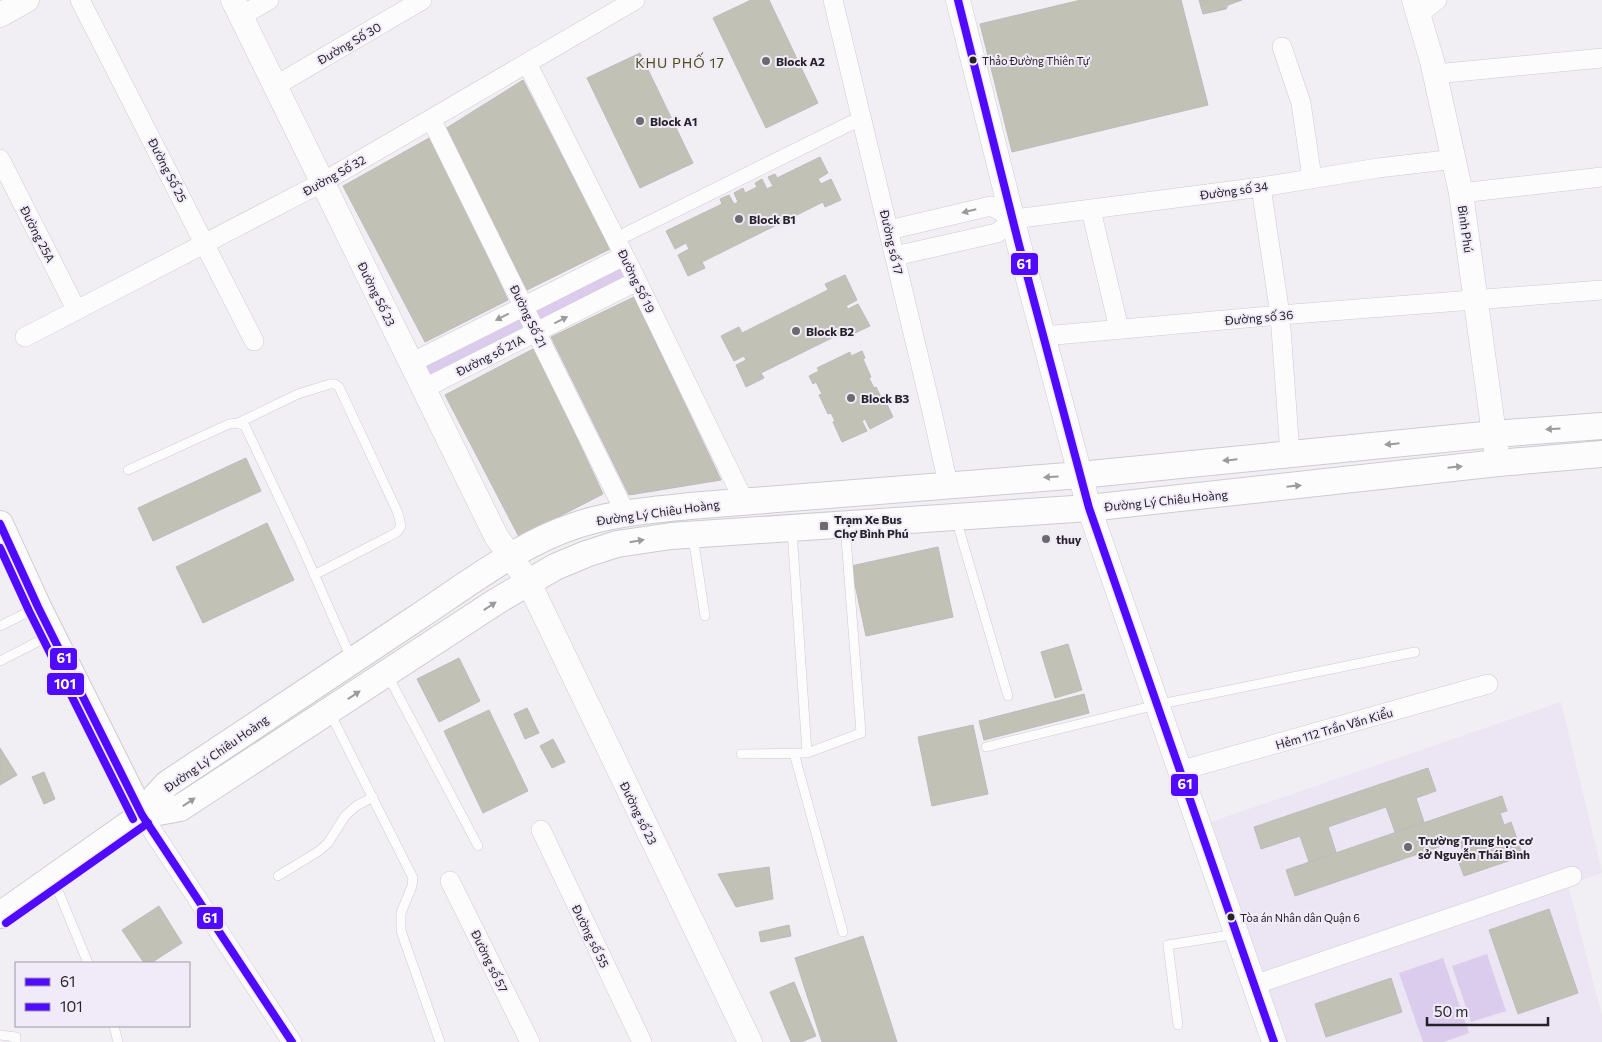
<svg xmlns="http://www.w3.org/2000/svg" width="1602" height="1042" viewBox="0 0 1602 1042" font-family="Commissioner,sans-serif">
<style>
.built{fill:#ece5f3}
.green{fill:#dbcbec}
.building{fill:#c1c2b5;stroke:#bcbbbc}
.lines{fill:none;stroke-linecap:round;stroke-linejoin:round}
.service-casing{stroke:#cecbd0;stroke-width:10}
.pedestrian-casing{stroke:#cecbd0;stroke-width:15}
.minor-casing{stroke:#cecbd0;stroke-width:20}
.tertiary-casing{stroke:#cecbd0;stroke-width:25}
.secondary-casing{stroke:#cecbd0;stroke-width:28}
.service{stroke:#fdfcfd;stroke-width:9}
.pedestrian{stroke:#fdfcfd;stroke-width:14}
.minor{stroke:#fdfcfd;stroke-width:19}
.tertiary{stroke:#fdfcfd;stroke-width:24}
.secondary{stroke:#fdfcfd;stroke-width:26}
.bus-1-casing{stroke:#f1eaf8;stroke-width:11}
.bus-2-casing{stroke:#f1eaf8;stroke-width:11}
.bus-1{stroke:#4f0aff;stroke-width:8}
.bus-2{stroke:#4f0aff;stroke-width:8}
.oneway{fill:#9c9a9d}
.bus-dot{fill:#252328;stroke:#f1eaf8;stroke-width:2}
.poi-dot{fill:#6c6a6f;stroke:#f1eaf8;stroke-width:2}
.labels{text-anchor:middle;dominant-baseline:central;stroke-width:4;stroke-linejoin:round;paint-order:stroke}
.bus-label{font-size:11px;fill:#252328;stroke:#f1eaf8;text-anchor:start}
.street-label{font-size:12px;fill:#252328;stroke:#f1eaf8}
.poi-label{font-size:12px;font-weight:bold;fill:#252328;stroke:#f1eaf8;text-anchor:start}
.neighbourhood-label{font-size:14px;letter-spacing:1px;fill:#4a5016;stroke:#f1eaf8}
.line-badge{stroke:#f1eaf8;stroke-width:2}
.badge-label{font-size:14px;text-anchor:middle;font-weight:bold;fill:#fff}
</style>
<rect width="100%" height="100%" fill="#f1eef4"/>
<path class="built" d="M1561 702 1602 873 1568 885 1602 1016V1042H1287L1211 822Z"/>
<path class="green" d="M622 264 630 279 540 324 532 309Z
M522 313 529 329 429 379 421 364Z
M1487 954 1506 1011 1471 1022 1452 966Z
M1443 958 1469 1033 1444 1042H1423L1399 973Z"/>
<path class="building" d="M751 0H769L818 103 766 128 713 18Z
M1081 0H1181L1208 105 1012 152 980 24Z
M1199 0H1242L1228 5 1226 9 1203 14Z
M640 53 693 163 640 188 587 78Z
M523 80 610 249 527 290 445 129Z
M431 137 508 300 425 342 343 186Z
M820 157 828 173 818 179 821 184 831 179 841 200 825 207 823 202 702 262 705 268 688 276 678 255 689 249 686 243 675 249 666 231 722 204 720 199 729 195 734 204 738 202 734 193 743 188 745 193 757 187 755 183 762 179 767 189 773 186 768 177 775 174 777 178Z
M845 275 857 300 846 306 848 309 858 304 870 326 853 334 850 329 761 373 764 378 746 387 736 365 746 360 744 356 734 361 721 336 739 327 742 333 828 290 825 284Z
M634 297 721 480 629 495 551 337Z
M535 348 603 494 519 537 445 395Z
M862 351 865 358 863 359 871 377 869 378 874 388 876 387 883 401 885 400 893 417 870 429 865 419 862 421 867 431 842 442 833 422 835 421 831 413 828 414 819 395 822 394 816 382 813 384 809 376 819 371 817 368 850 352 851 356Z
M246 458 261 491 153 541 138 508Z
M267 523 294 580 203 623 176 567Z
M938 547 953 617 866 636 851 566Z
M1068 644 1082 690 1055 698 1041 652Z
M459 658 480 701 439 722 417 679Z
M1084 694 1089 713 984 740 979 721Z
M527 708 539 733 525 739 514 714Z
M489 710 528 791 483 813 444 731Z
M973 725 988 794 932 806 918 737Z
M553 739 565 762 552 768 540 746Z
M0 748 17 775 0 785Z
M1428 768 1436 791 1416 798 1424 822 1395 832 1386 807 1328 827 1336 852 1309 862 1300 836 1261 849 1254 827Z
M44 772 55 799 44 804 32 777Z
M1502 796 1507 811 1500 813 1504 825 1511 822 1523 856 1464 876 1456 855 1463 852 1459 840 1295 896 1286 870Z
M769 867 773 899 736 907 718 874Z
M159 906 182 943 151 963H144L122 930Z
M1549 909 1578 993 1518 1014 1489 930Z
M789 925 791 936 761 942 759 932Z
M863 936 897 1042H822L795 958Z
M1391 978 1402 1012 1326 1037 1315 1004Z
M794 982 816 1036 801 1042H791L770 992Z"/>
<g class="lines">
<defs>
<path id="service" d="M238 423 298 394 330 384H335L339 387 398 513 401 526 397 532 388 537 314 575
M128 470 229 424 238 423 245 426 299 540 351 658
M956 519 1008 696
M792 531 807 753
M693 537 705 616
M0 626 36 608
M0 661 49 636
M388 676 478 846
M330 713 413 878 412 886 401 913V931L440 1042
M986 747 1156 705 1415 652
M794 753 843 932
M741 754 807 753 861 733 845 525
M278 876 319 851 328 843 345 816 356 806 373 797
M54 881 88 963
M1178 1025 1168 945 1236 934
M114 1026 118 1042
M0 1035 16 1037V1042"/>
<path id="pedestrian" d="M627 234 851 123"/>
<path id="minor" d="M80 0 254 341
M833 0 932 412 948 484
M1418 15 1437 0
M241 16 269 0
M1282 47 1301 103 1312 178
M527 63 637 281 744 501
M1435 74 1602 58
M275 86 422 0
M431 119 626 514
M0 159 76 309
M1261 187 1280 315 1290 454
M1461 193 1602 177
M1091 210 1119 329
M889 230 991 206 1014 219
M895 256 997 233 1014 219 1261 187 1378 168 1455 159
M1044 336 1280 315 1602 290
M25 337 323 182 635 0
M411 363 624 256
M423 389 637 281
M1179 771 1488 684
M142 815 292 1042
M541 830 642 1042
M450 881 530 1042
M1254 985 1572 876"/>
<path id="tertiary" d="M233 0 496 536 529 583 750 1042
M958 0 1018 241 1089 508 1274 1042
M1414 0 1432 61 1461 193 1498 463
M0 15 27 0"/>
<path id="secondary" d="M0 524 38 607 142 815
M142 815 180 808 497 601 555 567 586 554 617 544 671 536 1089 508 1498 463 1602 454
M0 915 142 815 156 796 167 784C250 729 332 674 415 619 464 587 519 544 574 526 612 513 651 510 690 506L1080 475 1494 434 1602 426"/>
</defs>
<use href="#service" class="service-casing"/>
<use href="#pedestrian" class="pedestrian-casing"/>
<use href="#minor" class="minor-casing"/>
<use href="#tertiary" class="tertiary-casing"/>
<use href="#secondary" class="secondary-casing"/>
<use href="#service" class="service"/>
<use href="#pedestrian" class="pedestrian"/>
<use href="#minor" class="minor"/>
<use href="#tertiary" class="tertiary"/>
<use href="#secondary" class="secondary"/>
<defs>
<path id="bus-1" d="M958 0 1018 241 1089 508 1274 1042
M0 524 38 607 142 815 292 1042"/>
<path id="bus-2" d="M0 548 29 611 133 819
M6 923 148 823"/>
</defs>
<use href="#bus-1" class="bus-1-casing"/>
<use href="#bus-2" class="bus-2-casing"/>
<use href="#bus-1" class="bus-1"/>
<use href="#bus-2" class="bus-2"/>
</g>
<defs><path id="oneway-solid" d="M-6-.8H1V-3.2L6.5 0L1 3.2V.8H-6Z" transform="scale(1.25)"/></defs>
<g class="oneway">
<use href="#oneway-solid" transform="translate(969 211) rotate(166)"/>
<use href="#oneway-solid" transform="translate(502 317) rotate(153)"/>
<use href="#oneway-solid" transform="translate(561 320) rotate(-27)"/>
<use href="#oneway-solid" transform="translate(1553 429) rotate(176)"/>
<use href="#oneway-solid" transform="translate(1392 444) rotate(174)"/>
<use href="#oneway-solid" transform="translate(1230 460) rotate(174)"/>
<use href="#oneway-solid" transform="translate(1455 467) rotate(-6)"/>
<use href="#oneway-solid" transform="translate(1051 477) rotate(176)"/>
<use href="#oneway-solid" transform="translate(1294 486) rotate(-6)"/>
<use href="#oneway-solid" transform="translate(637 541) rotate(-10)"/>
<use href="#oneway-solid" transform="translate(490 606) rotate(-33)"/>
<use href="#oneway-solid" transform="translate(354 695) rotate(-33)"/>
<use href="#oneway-solid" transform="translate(189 802) rotate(-33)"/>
</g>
<g class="bus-dot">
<circle cx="973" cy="60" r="4.5"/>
<circle cx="1231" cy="917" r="4.5"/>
</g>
<g class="poi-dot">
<circle cx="766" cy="61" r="5"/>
<circle cx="640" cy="121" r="5"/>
<circle cx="739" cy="219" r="5"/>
<circle cx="796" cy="331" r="5"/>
<circle cx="851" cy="398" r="5"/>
<rect x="819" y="521" width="10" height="10" rx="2.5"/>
<circle cx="1046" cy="539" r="5"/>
<circle cx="1408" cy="847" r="5"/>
</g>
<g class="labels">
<g class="bus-label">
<text x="982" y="60">Thảo Đường Thiên Tự</text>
<text x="1240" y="917">Tòa án Nhân dân Quận 6</text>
</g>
<g class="street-label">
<text transform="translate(349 43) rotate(-30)">Đường Số 30</text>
<text transform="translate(168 170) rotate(63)">Đường Số 25</text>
<text transform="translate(334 175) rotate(-29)">Đường Số 32</text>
<text transform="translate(1234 190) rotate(-8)">Đường số 34</text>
<text transform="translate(1466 229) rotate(82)">Bình Phú</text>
<text transform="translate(38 234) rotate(63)">Đường 25A</text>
<text transform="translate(892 242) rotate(77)">Đường số 17</text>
<text transform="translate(637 281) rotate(64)">Đường Số 19</text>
<text transform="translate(377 294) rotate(64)">Đường Số 23</text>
<text transform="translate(529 316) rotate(64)">Đường Số 21</text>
<text transform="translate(1259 317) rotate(-5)">Đường số 36</text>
<text transform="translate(490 355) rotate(-27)">Đường số 21A</text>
<text transform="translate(1166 500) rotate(-6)">Đường Lý Chiêu Hoàng</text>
<text transform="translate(658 512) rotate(-8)">Đường Lý Chiêu Hoàng</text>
<text transform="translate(1334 728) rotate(-16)">Hẻm 112 Trần Văn Kiểu</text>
<text transform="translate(216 753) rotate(-35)">Đường Lý Chiêu Hoàng</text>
<text transform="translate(639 813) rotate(64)">Đường số 23</text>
<text transform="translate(591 936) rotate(64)">Đường số 55</text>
<text transform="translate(490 961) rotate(64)">Đường số 57</text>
</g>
<g class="poi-label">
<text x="776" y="61">Block A2</text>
<text x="650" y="121">Block A1</text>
<text x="749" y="219">Block B1</text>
<text x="806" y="331">Block B2</text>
<text x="861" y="398">Block B3</text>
<text x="834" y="519">Trạm Xe Bus<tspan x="834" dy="14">Chợ Bình Phú</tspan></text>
<text x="1056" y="539">thuy</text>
<text x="1418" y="840">Trường Trung học cơ<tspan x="1418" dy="14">sở Nguyễn Thái Bình</tspan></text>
</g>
<g class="neighbourhood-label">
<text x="680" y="62">KHU PHỐ 17</text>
</g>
</g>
<g class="line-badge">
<rect x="1010" y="252" width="29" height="24" rx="5" fill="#4f0aff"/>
<rect x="49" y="647" width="29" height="24" rx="5" fill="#4f0aff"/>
<rect x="46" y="672" width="39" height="24" rx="5" fill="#4f0aff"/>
<rect x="1170" y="773" width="29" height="24" rx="5" fill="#4f0aff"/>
<rect x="196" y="906" width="28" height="24" rx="5" fill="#4f0aff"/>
</g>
<g class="badge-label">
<text x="1024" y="269">61</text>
<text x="64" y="663">61</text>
<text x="65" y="689">101</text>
<text x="1185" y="789">61</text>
<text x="210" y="923">61</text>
</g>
<rect x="15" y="962" width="175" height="65" fill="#f1eaf8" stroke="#9f9aa5"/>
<rect x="25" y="978" width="25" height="8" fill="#4f0aff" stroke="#9f9aa5"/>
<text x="60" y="987" font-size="15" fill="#252328">61</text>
<rect x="25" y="1003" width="25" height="8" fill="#4f0aff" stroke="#9f9aa5"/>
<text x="60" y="1012" font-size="15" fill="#252328">101</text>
<path d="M1427 1017v8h121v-8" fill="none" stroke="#252328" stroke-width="2.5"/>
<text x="1434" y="1017" font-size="15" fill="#252328" stroke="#f1eaf8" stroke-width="4" paint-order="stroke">50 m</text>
</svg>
